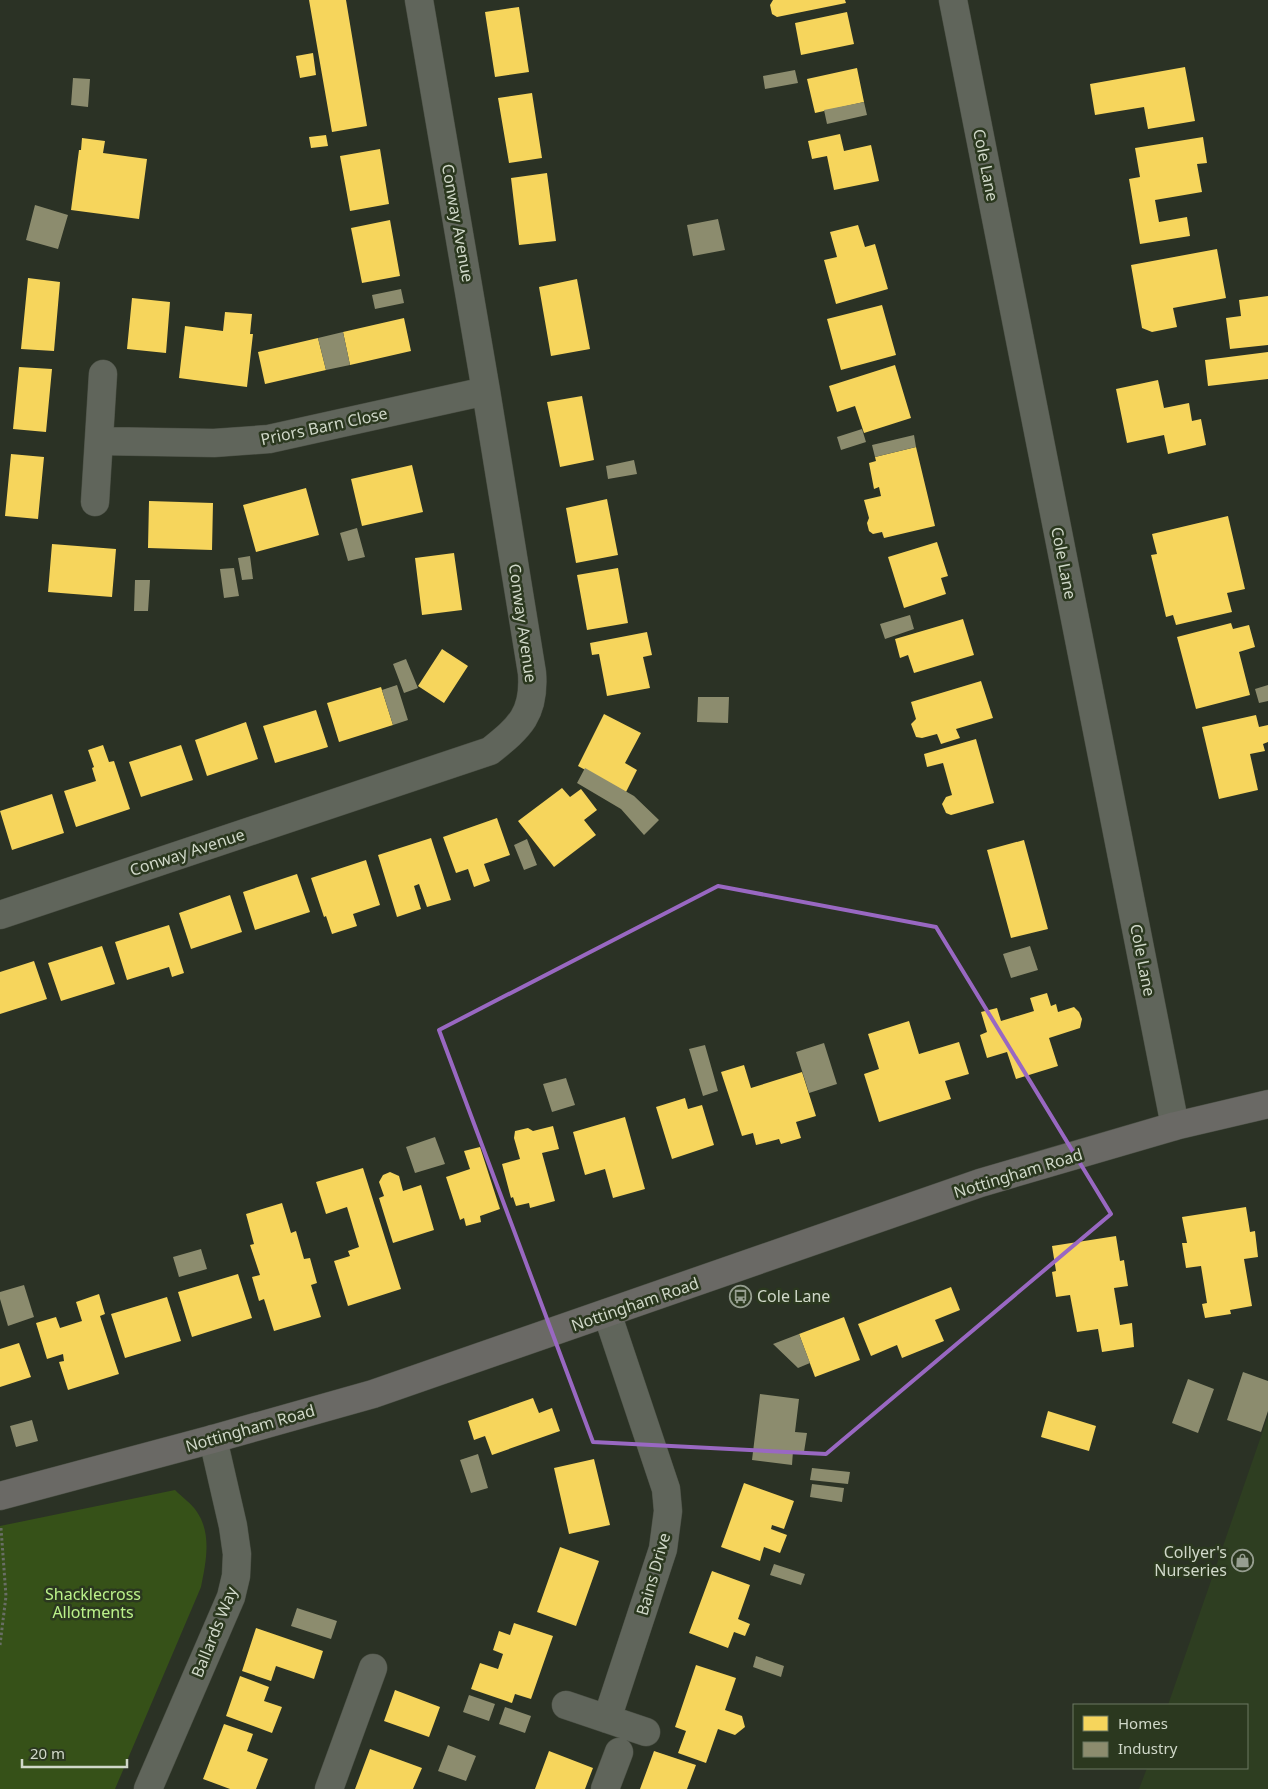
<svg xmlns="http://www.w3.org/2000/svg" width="1268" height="1789" viewBox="0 0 1268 1789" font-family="'Noto Sans',sans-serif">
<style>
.built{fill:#2e3e21}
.green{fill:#365118}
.homes{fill:#f6d55c}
.industry{fill:#8c8c6e}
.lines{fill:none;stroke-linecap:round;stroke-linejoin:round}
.minor-casing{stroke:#494e43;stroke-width:29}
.major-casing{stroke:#494e43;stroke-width:29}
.path{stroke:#696e65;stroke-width:3;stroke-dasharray:2.5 2.5;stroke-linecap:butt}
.minor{stroke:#60655b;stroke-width:28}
.major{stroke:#6a6965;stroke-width:28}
.marked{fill:none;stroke:#9968c2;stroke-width:4;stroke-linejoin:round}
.labels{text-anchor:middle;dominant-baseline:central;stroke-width:5;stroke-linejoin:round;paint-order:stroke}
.street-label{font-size:16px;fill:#d0d8c9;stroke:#2b381f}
.poi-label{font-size:16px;fill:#d0d8c9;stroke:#2b381f;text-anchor:start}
.park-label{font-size:16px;fill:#bbf18a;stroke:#2b381f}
</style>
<rect width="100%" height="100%" fill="#2b3225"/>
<path class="built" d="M1268 1416V1789H1139L1147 1768H1247V1705H1168Z"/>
<path class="green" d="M175 1490C182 1497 192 1504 197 1512 212 1534 206 1562 201 1587L115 1789H0V1526Z"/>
<path class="homes" d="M309 0H346L367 126 332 132Z
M773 0H845L846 3 777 17 772 14 770 5Z
M519 7 529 72 495 77 485 12Z
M847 12 854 44 801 55 795 23Z
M313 53 316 75 300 78 296 56Z
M1185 67 1195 121 1148 129 1144 107 1095 115 1090 84Z
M857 68 864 102 815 113 807 79Z
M532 93 542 158 509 163 498 98Z
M840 134 844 151 871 145 879 181 834 190 827 156 812 159 808 141Z
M326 135 328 146 311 148 309 137Z
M1203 137 1207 163 1197 164 1202 192 1155 200 1159 222 1187 217 1190 236 1140 244 1129 179 1140 177 1135 148Z
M82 138 105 141 103 153 147 159 139 219 71 210 79 150H81Z
M380 149 389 204 350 211 340 156Z
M547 173 556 241 519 245 511 178Z
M390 220 400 276 362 283 351 228Z
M858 225 865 247 875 244 888 289 836 304 824 260 837 257 830 232Z
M1217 249 1226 298 1173 308 1177 327 1152 332 1142 328 1131 265Z
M28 278 60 282 54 351 21 349Z
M577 279 590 349 551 356 539 287Z
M1268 296V345L1230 349 1226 318 1241 316 1239 300Z
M132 298 170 302 166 353 127 349Z
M882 305 896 355 841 370 827 319Z
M225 312 252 314 250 334H253L247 387 179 378 185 326 223 331Z
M404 318 411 351 350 365 343 332Z
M318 338 326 370 265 384 258 352Z
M1268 352V379L1208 386 1205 360Z
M895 365 911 418 864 433 855 406 837 412 829 386Z
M19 367 52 369 46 432 13 429Z
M1158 380 1164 408 1189 403 1192 421 1201 419 1206 445 1168 454 1164 435 1127 443 1116 389Z
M582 396 594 460 560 467 547 402Z
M916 447 935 526 884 538 882 532 873 534 869 531 867 523 869 518 864 500 881 496 879 487 874 489 869 463 876 461 875 457Z
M11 454 44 457 38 519 5 516Z
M412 465 423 512 362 526 351 479Z
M306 488 319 535 256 552 243 505Z
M607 499 618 555 576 563 566 508Z
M149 501 213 503 212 550 148 548Z
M1228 516 1245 589 1227 593 1232 612 1176 625 1173 615 1166 617 1151 555 1157 554 1152 534Z
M937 542 948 576 941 578 946 594 904 608 888 557Z
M52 544 116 549 112 597 48 592Z
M454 553 462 610 422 615 415 558Z
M618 568 628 623 587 630 577 575Z
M963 619 974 655 914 673 908 655 900 658 895 639Z
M1231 623 1233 629 1249 625 1255 647 1239 652 1250 695 1196 709 1177 637Z
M647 632 652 655 643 657 650 688 607 696 599 654 592 655 590 643Z
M442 649 468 666 444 703 418 686Z
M981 681 993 718 956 729 960 738 941 744 937 734 922 738 916 737 911 724 916 719 911 702Z
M381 687 393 725 339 742 327 703Z
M316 710 328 747 275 763 263 726Z
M604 714 641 733 625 763 637 770 626 792 578 766Z
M1256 715 1259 727 1268 725V742L1263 744 1265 751 1250 754 1258 790 1219 799 1202 727Z
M246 722 258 759 207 776 195 740Z
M976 739 994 803 951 815 946 813 942 804 946 797 952 795 943 763 927 767 924 754Z
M103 745 109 762 114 761 130 809 76 827 64 791 96 781 92 768 94 767 88 750Z
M181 745 193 780 141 797 129 762Z
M562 788 570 797 581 789 597 810 584 820 596 835 554 867 518 821Z
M52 794 64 833 12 850 0 811Z
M497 818 510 855 484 864 490 881 474 887 468 869 456 873 443 837Z
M431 838 451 900 427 907 419 884 414 886 421 909 397 917 378 855Z
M1024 840 1048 929 1011 938 987 850Z
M366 860 380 905 353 914 357 926 332 934 326 916 324 917 311 878Z
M297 874 310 912 255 930 243 892Z
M230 895 242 932 191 949 179 913Z
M169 925 184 973 172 977 169 967 127 980 115 942Z
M102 946 115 984 61 1001 48 963Z
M34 961 47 999 0 1014V972Z
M1047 993 1051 1006 1056 1004 1058 1012 1074 1007 1079 1012 1082 1019 1080 1028 1049 1038 1058 1066 1016 1079 1007 1052 987 1058 980 1035 987 1032 981 1012 997 1008 1001 1021 1034 1011 1030 998Z
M909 1021 919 1054 959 1042 969 1074 945 1081 951 1099 879 1122 864 1074 879 1069 868 1034Z
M744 1065 751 1088 802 1072 816 1116 796 1122 801 1138 781 1144 779 1139 756 1145 753 1133 742 1136 721 1072Z
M685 1098 688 1109 702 1105 714 1145 672 1159 656 1107Z
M625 1117 645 1189 613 1198 605 1169 585 1175 573 1132Z
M553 1126 559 1149 542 1153 555 1201 530 1208 529 1203 516 1206 513 1197 511 1198 502 1164 520 1159 514 1138 515 1131 528 1128 533 1131Z
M480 1147 500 1209 480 1216 481 1222 466 1226 464 1218 460 1220 446 1177 470 1169 464 1151Z
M363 1168 401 1289 348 1306 334 1261 350 1256 348 1251 359 1247 347 1207 326 1214 316 1182Z
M390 1172 399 1176 403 1191 421 1185 434 1230 393 1243 379 1198 384 1196 379 1182 383 1175Z
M282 1203 291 1233 296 1231 304 1259 310 1258 317 1283 311 1285 321 1317 274 1331 264 1299 259 1301 252 1277 260 1275 250 1245 254 1244 246 1214Z
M1246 1207 1250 1232 1255 1231 1258 1257 1244 1259 1252 1306 1230 1310 1231 1314 1205 1318 1202 1304 1207 1303 1201 1266 1186 1268 1182 1243H1187L1182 1217Z
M1116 1236 1120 1261 1124 1260 1128 1286 1114 1288 1120 1325 1132 1323 1134 1347 1102 1352 1098 1329 1077 1332 1070 1295 1056 1297 1052 1272 1056 1271 1052 1246Z
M238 1274 252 1318 192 1337 178 1292Z
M951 1287 960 1310 935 1320 944 1341 902 1358 897 1345 871 1356 858 1324Z
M99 1294 105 1314 100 1316 119 1374 68 1390 59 1362 64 1361 63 1354 47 1359 36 1323 56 1317 60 1328 82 1321 76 1302Z
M167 1297 181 1341 125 1358 111 1314Z
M844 1317 860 1360 815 1377 799 1334Z
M19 1343 31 1377 0 1387V1349Z
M533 1398 539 1413 552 1408 560 1431 492 1455 485 1436 474 1440 468 1421Z
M1048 1411 1096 1426 1089 1451 1041 1437Z
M594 1459 610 1525 569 1534 554 1468Z
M744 1483 794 1501 784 1529 772 1525 771 1529 787 1535 780 1553 764 1547 760 1561 721 1547Z
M560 1547 599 1561 576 1626 537 1612Z
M712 1571 750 1585 738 1619 750 1624 745 1636 734 1632 728 1648 689 1633Z
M514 1623 553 1636 531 1699 515 1694 512 1703 471 1689 480 1663 498 1669 503 1654 493 1650 499 1631 510 1635Z
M256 1628 323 1651 314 1679 276 1666 271 1681 242 1671Z
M696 1665 736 1678 725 1710 742 1716 745 1727 735 1735 718 1729 706 1763 678 1753 686 1731 675 1727Z
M240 1676 269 1687 264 1701 282 1707 272 1733 226 1716Z
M395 1690 440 1707 429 1737 384 1721Z
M224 1724 253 1734 247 1751 268 1759 256 1789H230L203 1779Z
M370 1749 422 1768 413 1789H355Z
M549 1751 593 1768 585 1789H535Z
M654 1751 696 1765 687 1789H640Z"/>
<path class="industry" d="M795 70 798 83 765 89 763 76Z
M73 78 90 79 88 107 71 105Z
M864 102 867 115 827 124 824 110Z
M35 205 68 215 58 249 26 240Z
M718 219 725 250 693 256 687 225Z
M401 289 404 303 375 309 372 295Z
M343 332 350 365 326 370 318 338Z
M862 429 866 442 841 450 837 437Z
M914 435 916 447 875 457 872 445Z
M634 460 637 474 608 479 606 466Z
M357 528 365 557 348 561 340 533Z
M250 556 253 579 242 580 238 558Z
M234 568 239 596 224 598 220 569Z
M135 580H150L148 611H134Z
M910 615 914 629 885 639 880 624Z
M406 659 418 688 404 693 393 664Z
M397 685 408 720 393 725 382 690Z
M1268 685V701L1259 703 1255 689Z
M698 697H729L728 723 697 722Z
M585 768 634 796 659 820 644 835 621 809 577 783Z
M527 839 537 865 524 870 514 845Z
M1030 946 1038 970 1011 978 1003 954Z
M824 1043 837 1084 809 1093 796 1052Z
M705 1045 718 1091 703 1096 689 1049Z
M566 1078 575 1105 552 1112 543 1084Z
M435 1137 445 1164 415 1173 406 1147Z
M201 1249 207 1269 179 1277 173 1257Z
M24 1285 34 1317 8 1326 0 1299V1292Z
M799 1334 810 1363 798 1368 773 1344Z
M1243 1372 1268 1381V1411L1261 1432 1227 1420Z
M1188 1379 1214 1389 1198 1433 1172 1423Z
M760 1394 799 1399 795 1432 807 1433 804 1452 793 1451 792 1465 752 1460Z
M32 1420 38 1441 16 1447 10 1426Z
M478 1454 488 1488 471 1493 460 1460Z
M812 1468 850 1472 848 1484 810 1480Z
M812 1484 844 1488 842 1502 810 1497Z
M774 1564 805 1574 801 1585 770 1575Z
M297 1608 337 1621 331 1639 291 1626Z
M756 1656 784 1666 781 1677 753 1667Z
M469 1695 495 1704 489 1721 463 1712Z
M505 1707 531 1716 525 1733 499 1724Z
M448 1745 476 1756 466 1781 438 1771Z"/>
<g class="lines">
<defs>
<path id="minor" d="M953 0 1175 1126
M99 441 214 443 269 439 486 391
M95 502 103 374
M0 915 490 751C520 727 535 714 532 673L486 391 419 0
M566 1705 646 1732
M607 1719 663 1549 668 1511 666 1489 607 1313
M148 1789 231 1597 236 1576 237 1554 233 1526 213 1439
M329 1789 373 1668
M605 1789 619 1752"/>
<path id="major" d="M0 1496 213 1439 373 1394 980 1183 1175 1126 1268 1104"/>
</defs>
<use href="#minor" class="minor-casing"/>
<use href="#major" class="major-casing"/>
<path class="path" d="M0 1645 6 1596 1 1528"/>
<use href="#minor" class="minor"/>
<use href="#major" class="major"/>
</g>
<path class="marked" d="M718 886 936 927 1111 1214 826 1454 593 1442 439 1030Z"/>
<defs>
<symbol id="bus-ring" viewBox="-11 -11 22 22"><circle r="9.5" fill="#2b381f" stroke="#969e90" stroke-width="1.5"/><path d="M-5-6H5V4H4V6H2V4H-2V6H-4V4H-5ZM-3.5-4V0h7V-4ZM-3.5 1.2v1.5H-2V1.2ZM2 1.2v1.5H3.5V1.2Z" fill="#969e90"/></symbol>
<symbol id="shop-ring" viewBox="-11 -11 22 22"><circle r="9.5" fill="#2b381f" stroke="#969e90" stroke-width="1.5"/><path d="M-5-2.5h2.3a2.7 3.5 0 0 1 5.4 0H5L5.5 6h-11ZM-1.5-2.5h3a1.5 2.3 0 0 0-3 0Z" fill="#969e90"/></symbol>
</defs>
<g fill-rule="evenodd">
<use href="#bus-ring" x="728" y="1284" width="25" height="25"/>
<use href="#shop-ring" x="1230" y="1548" width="25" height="25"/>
</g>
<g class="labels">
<g class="street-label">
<text transform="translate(986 165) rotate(79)">Cole Lane</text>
<text transform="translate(458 223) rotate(80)">Conway Avenue</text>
<text transform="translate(324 426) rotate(-12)">Priors Barn Close</text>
<text transform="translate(1064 563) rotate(79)">Cole Lane</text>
<text transform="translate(523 623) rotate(82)">Conway Avenue</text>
<text transform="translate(187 852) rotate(-18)">Conway Avenue</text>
<text transform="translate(1143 960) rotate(79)">Cole Lane</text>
<text transform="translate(1018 1173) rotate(-17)">Nottingham Road</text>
<text transform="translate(635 1304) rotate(-19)">Nottingham Road</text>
<text transform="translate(250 1428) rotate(-16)">Nottingham Road</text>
<text transform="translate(653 1574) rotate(-74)">Bains Drive</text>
<text transform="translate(214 1632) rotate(-68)">Ballards Way</text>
</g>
<g class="poi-label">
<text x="757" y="1296">Cole Lane</text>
<text x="1227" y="1552" text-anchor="end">Collyer's<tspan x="1227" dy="18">Nurseries</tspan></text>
</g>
<g class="park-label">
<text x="93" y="1594">Shacklecross<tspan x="93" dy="18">Allotments</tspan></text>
</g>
</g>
<rect x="1073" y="1704" width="175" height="65" fill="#2b381f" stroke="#6d7863"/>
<rect x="1083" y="1716" width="25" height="15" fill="#f6d55c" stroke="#6d7863"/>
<text x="1118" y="1729" font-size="15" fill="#d0d8c9">Homes</text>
<rect x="1083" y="1742" width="25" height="15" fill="#8c8c6e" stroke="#6d7863"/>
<text x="1118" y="1754" font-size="15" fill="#d0d8c9">Industry</text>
<path d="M22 1759v8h105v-8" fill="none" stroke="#d0d8c9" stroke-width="2.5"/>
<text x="30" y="1759" font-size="15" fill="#d0d8c9" stroke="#2b381f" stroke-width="4" paint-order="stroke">20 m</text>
</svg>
